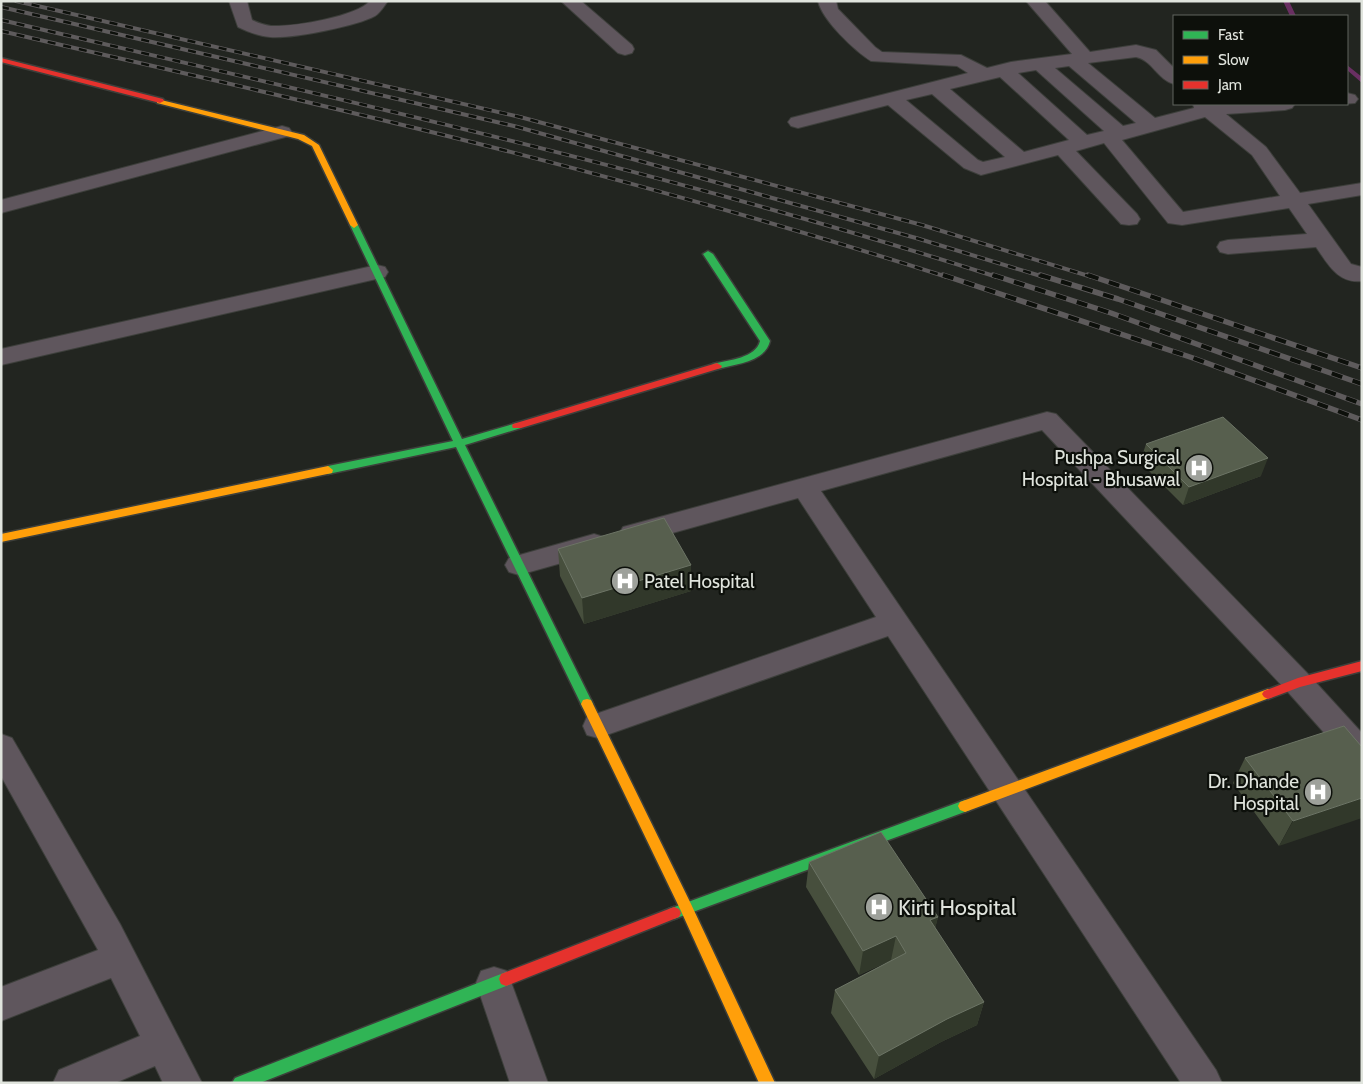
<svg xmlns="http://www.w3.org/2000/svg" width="1363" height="1084" viewBox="0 0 1363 1084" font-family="Cabin,sans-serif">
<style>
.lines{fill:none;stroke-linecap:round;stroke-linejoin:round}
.stream{fill:#692f62;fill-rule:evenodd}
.street-casing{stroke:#3d3f3b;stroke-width:2}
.fast-casing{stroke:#3d3f3b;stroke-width:3}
.slow-casing{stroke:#3d3f3b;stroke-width:3}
.jam-casing{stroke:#3d3f3b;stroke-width:3}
.street{fill:#5f565d;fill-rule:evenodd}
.fast{fill:#30b455;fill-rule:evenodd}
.slow{fill:#ff9f0a;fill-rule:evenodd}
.jam{fill:#e5322d;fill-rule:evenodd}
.rail-far1-casing{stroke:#5e5b5c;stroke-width:4}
.rail-casing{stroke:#5e5b5c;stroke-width:5.5}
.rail-far1{stroke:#0d100b;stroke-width:2.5;stroke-dasharray:8;stroke-linecap:butt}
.rail{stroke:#0d100b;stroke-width:4;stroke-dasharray:11;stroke-linecap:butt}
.wall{fill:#474f3d}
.shaded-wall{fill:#31382a}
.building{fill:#575f4e;stroke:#6c7465}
.labels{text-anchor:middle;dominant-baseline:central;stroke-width:4.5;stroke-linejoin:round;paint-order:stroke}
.poi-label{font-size:19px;fill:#e0e4dd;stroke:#0d100b;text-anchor:end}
.near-poi-label{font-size:22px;fill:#e0e4dd;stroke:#0d100b;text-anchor:start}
</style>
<rect width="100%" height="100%" fill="#222520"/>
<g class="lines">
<path class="stream" d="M1283 1H1289L1296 16H1290Z
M1347 65 1362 77V83L1347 70Z"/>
<defs>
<path id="street" d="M229 1H247L252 20C258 23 264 25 271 26 292 27 356 17 370 1H388C384 6 380 13 375 16 357 26 292 39 270 37 259 36 248 32 238 27Z
M561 1H581L632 45 634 49 632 53 625 55 618 53Z
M818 1H836L838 9 875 47 882 52 961 55 987 68 1011 62 1072 54 1026 1H1045L1090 52 1136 45 1156 50 1174 68V84C1158 80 1152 60 1136 57L1088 63 1155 118 1194 108 1193 104H1295L1292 108 1285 110 1226 114 1266 147 1300 193 1362 183V195L1308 204 1351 264 1362 267V281C1338 284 1328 264 1316 247L1228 254 1220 252 1217 247 1220 242 1228 240 1307 234 1289 208 1182 225 1168 223 1104 143 1076 151 1137 214 1140 219 1137 224 1129 225 1121 224 1058 155 981 175 964 168 888 105 798 128 791 126 788 122 791 118 968 73 957 66 871 61C855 51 822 20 818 1ZM1069 66 1136 123 1123 126 1055 68ZM1036 70 1104 131 1087 135 1018 73ZM1000 77 1069 140 1024 152 950 89ZM932 94 1005 157 983 162 978 160 906 100ZM1205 117 1252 155 1280 196 1183 212 1122 140Z
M1347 93 1355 95 1358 99 1355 103 1343 104H1347Z
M282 126 289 128 292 132 289 136 1 213V200Z
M377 265 385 267 388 272 385 277 1 365V349Z
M1047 412 1056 414 1309 675 1362 733V767L1351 763 1287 691 1042 430 821 491 1216 1070 1222 1083H1181L888 636 598 738 587 735 583 726 587 717 876 617 798 498 633 544 623 541 619 534 623 527Z
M594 534 604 537 608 544 604 551 519 575 509 572 505 565 509 558Z
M1 734 12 738 120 924 202 1083H163L155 1066 115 1083H53L59 1070 140 1036 111 978 1 1021V987L98 950 1 776Z
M494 967 507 971 548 1083H510L476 983 481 971Z"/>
<path id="fast" d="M354 222 358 225 462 439 517 423 522 426 521 428 465 445 593 704 591 708 587 709 583 708 456 447 328 474 323 470 328 466 453 441 350 225Z
M708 251 713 254 770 341C765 362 736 364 717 369L712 366 713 364C729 360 756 358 760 341L703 254Z
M965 800 970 802 972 806 970 810 674 919 669 917 667 913 669 909Z
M506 972 511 974 513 979 511 984 260 1083H232L235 1078 240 1076Z"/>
<path id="slow" d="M157 99 304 135 319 145 358 225 354 228 350 225 312 146 298 139 157 103Z
M328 466 333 470 332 473 1 542V534Z
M1268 689 1272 691 1274 694 1272 697 965 812 960 810 958 806 960 802Z
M587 699 591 700 593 704 691 904 775 1083H759L681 911 581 704 583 700Z"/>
<path id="jam" d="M1 58 163 99 164 101 160 103 1 62Z
M717 363 722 366 721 368 521 428H513L512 426 513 424Z
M1362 661V671L1300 687 1268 699 1264 697 1262 694 1264 691 1298 678Z
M674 907 679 909 681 913 679 917 506 986 501 984 499 979 501 974Z"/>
</defs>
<use href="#street" class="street-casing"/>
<use href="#fast" class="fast-casing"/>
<use href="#slow" class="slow-casing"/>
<use href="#jam" class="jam-casing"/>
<use href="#street" class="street"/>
<use href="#fast" class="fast"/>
<use href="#slow" class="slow"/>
<use href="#jam" class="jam"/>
<defs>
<path id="rail-far1" d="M16 1 520 117 922 225 1092 277
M1 7 514 126 916 238 1044 277
M1 20C335 98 670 172 997 277
M1 31C168 70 336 107 503 150 652 188 800 230 947 277"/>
<path id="rail" d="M943 275 1193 358 1362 420
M993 275 1111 313 1362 404
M1040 275 1118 299 1362 384
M1088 275 1362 368"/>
</defs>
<use href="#rail-far1" class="rail-far1-casing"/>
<use href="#rail" class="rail-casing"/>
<use href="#rail-far1" class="rail-far1"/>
<use href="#rail" class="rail"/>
</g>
<path class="wall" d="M1146 444 1261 476 1183 505 1140 462Z
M558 549 691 591 584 624 560 576Z
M1344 726 1279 846 1233 783 1245 758Z
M809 862 938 917 935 928 984 1002 977 1025 941 1042 874 1079 831 1013 835 990 891 960 859 975 806 887Z"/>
<path class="shaded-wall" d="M1268 458 1261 476 1183 505 1189 487Z
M691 565V591L584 624 582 598Z
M1362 798V818L1279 846 1293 821Z
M938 917 932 941 930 920Z
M896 936 891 960 859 975 863 951Z
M984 1002 977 1025 941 1042 874 1079 879 1056 947 1019Z"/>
<path class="building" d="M1223 417 1268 458 1189 487 1146 444Z
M664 518 691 565 582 598 558 549Z
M1344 726 1362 747V798L1293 821 1245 758Z
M881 832 938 917 930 920 984 1002 947 1019 879 1056 835 990 906 953 896 936 863 951 809 862Z"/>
<defs>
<symbol id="hospital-disc" viewBox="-11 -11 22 22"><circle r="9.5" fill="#9ea19b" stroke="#0d100b"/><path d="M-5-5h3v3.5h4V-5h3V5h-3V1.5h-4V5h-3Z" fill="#fff"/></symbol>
</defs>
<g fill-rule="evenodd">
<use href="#hospital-disc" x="1183" y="452" width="32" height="32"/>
<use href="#hospital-disc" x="609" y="565" width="32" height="32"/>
<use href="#hospital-disc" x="1302" y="776" width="32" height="32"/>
<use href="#hospital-disc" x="863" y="891" width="32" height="32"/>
</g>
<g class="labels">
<g class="poi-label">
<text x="1180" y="457">Pushpa Surgical<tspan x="1180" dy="22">Hospital - Bhusawal</tspan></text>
<text x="644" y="581" text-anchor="start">Patel Hospital</text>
<text x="1299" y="781">Dr. Dhande<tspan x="1299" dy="22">Hospital</tspan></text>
</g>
<g class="near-poi-label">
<text x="898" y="907">Kirti Hospital</text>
</g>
</g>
<rect width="1363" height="1084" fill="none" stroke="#e0e4dd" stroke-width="5"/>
<rect x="1173" y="15" width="175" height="90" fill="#0d100b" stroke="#61655f"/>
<rect x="1183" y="31" width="25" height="8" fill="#30b455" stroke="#61655f"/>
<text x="1218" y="40" font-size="15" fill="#e0e4dd">Fast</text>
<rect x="1183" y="56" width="25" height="8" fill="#ff9f0a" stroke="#61655f"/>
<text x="1218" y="65" font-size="15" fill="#e0e4dd">Slow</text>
<rect x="1183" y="81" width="25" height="8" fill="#e5322d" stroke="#61655f"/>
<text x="1218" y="90" font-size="15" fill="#e0e4dd">Jam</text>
</svg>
